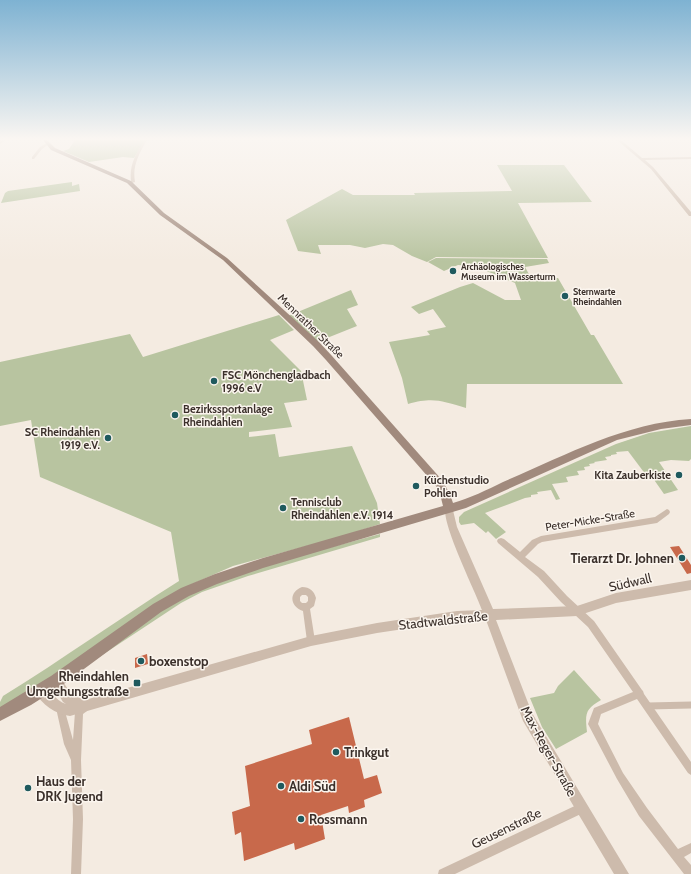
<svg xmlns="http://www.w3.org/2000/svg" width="691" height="874" viewBox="0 0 691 874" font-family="Cabin,sans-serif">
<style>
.green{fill:#b8c4a0}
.building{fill:#c8694b}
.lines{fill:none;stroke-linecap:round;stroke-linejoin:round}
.pedestrian{stroke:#cdbbac;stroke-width:7}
.minor{fill:#cdbbac;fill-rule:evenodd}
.tertiary{fill:#cdbbac;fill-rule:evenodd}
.secondary{fill:#a18a7d;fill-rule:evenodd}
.poi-dot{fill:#1f5a5e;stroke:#fbf5ee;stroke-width:1.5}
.labels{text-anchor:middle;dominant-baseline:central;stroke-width:3;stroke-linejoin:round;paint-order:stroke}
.far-poi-label{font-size:9px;font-weight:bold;fill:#3b302b;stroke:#fbf5ee;text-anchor:start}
.street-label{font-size:11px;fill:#3b302b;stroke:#fbf5ee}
.poi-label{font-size:11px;font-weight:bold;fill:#3b302b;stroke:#fbf5ee;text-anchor:start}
.near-poi-label{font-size:13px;font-weight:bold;fill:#3b302b;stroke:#fbf5ee;text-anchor:start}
.near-street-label{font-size:13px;fill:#3b302b;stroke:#fbf5ee}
</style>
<rect width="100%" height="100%" fill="#f4ebe1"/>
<path class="green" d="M75 140H145L134 158 123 157 89 162 63 151 69 149Z
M497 165H564L592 202 518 203 548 258 436 257 427 262 412 256 393 245 383 244 365 248 350 245H318L321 254 298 251 286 220 342 189 353 195H415L414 193 512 191Z
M72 182V186L79 184 80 191 1 203 5 193 8 191Z
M436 258 547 259 549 263 525 267 531 278H558L591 335H594L623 384H467L466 408C441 401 434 397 408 404L402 378 389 342 430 335 427 331 446 327 433 309 419 314 411 307 460 287 474 296 460 287 473 283 505 300H521L515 283 475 266 458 265 444 271 428 262Z
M351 290 358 305 347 309 357 326 317 342 288 316Z
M279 315 294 330 270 340 301 371 307 400 284 403 292 427 249 432V437L275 434 279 457 352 446 377 503 380 524 340 537 233 566 190 585 62 672 0 709V702L3 696C63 659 120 618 179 581L171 532 40 477 31 420 0 426V362L130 334 143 357Z
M691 426V459L689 461 671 460 659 462 678 490 664 494 650 474 646 475 628 451 616 452 617 454 611 455V456L605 457 607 460 594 462 595 463 589 464 590 466 584 467 585 470 577 471 579 475 566 477 568 482 552 484 560 499 556 500 551 490 537 492 538 494 531 495V497L525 498 485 513 506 532 496 539 488 531 486 533 474 523 461 525 459 522V517L464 512 616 444 649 433Z
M380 534V537L248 576 202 592 181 603 78 671C112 646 151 613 189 595 248 566 316 552 380 534Z
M574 670 601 700C585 709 585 714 587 732L556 749 542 727 530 698 554 693 558 686Z"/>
<path class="building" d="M679 546 691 565V573L687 574 670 547Z
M147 654 148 664 135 668V658Z
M349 717 364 779 377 775 382 793 364 800 365 807 349 813 348 806 321 815 325 839 295 850 294 843 244 861 241 832 235 835 232 812 250 806 245 766 312 744 309 730Z"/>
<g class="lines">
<path class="pedestrian" d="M648 706 691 705"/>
<path class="minor" d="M3 140H6L0 144V142Z
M145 140H147C139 154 132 166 135 182L129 184V182L131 181C129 165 136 153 145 140Z
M47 143 49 144 42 149 34 159H32V157L40 147Z
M667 509 669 510 670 512 669 514 657 523 542 542 538 544 525 557 544 571 567 596 594 621 642 690 643 691 644 694 691 762V775L688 773 637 699 601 714 598 724 623 773 647 808 678 849 691 843V853L684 857 691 865V874H684L639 816 617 779 588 724 594 708 633 692 588 627 561 602 538 577 498 543 497 541 498 539 501 538 504 539 520 552 532 540 541 536 655 517Z
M302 587C310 587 314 591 316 598L314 606 310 609 315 641 314 644 311 645 308 644 307 641 303 611C289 606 289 592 302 587ZM302 595H306L308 597V601L306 603H302L300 601V597Z
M60 704 63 705 64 708 73 740 75 712 76 709 84 704 87 705 88 708 87 711 83 714 81 760 83 819 81 874H71L73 819 71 760 64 744 56 708 57 705Z
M581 803 585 804 586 808 585 812 455 874H438L439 870Z"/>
<path class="tertiary" d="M617 140H621L642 158 691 157V159L645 160 653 167 691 212V216H689L651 169Z
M449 505 452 506 457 527 493 609 577 606 616 593 691 580V590L616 603 577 616 496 620 532 713 629 874H614L523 721 486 620 457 621 377 633 311 646 70 716C56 714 41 705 35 691L37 687 41 685C51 689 55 701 66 704L63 702 50 681 52 677 56 675 60 677 71 694 85 700 311 636 377 623 457 611 482 610C476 592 439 520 446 506Z"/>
<path class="secondary" d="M43 140H47L55 148 131 181 164 213 227 258 319 342 332 356 442 480 450 494 453 503C470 498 487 490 503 482 564 456 624 423 691 419V425L661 429 617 440 466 508 263 568 217 584 189 596 161 612 61 686 31 705 0 721V707L51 676 153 604 181 588 215 574 263 558 443 506 440 494 436 486 326 360 313 346 223 260 160 215 127 183 51 150Z"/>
</g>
<linearGradient id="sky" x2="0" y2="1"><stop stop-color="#7eb2d2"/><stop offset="0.53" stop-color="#faf6f2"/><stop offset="1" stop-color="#faf6f2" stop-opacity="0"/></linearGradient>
<rect width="691" height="262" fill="url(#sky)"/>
<g class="poi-dot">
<circle cx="453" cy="271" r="4"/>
<circle cx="565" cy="296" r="4"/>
<circle cx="214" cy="381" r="4"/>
<circle cx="175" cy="415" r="4"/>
<circle cx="108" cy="438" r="4"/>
<circle cx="679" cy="475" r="4"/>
<circle cx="416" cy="486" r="4"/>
<circle cx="283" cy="508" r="4"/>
<circle cx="682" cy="558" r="4"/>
<circle cx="141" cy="661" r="4"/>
<rect x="133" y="679" width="8" height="8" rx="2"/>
<circle cx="336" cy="752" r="4"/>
<circle cx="281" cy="786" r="4"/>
<circle cx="28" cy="788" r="4"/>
<circle cx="301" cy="819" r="4"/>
</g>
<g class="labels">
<g class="far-poi-label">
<text x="461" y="266">Archäologisches<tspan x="461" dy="10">Museum im Wasserturm</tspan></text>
<text x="573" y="291">Sternwarte<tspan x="573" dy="10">Rheindahlen</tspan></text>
</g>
<g class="street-label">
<text transform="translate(311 326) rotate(44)">Mennrather Straße</text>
<text transform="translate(590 520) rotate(-9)">Peter-Micke-Straße</text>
</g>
<g class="poi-label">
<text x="222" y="375">FSC Mönchengladbach<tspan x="222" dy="13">1996 e.V</tspan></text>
<text x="183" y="409">Bezirkssportanlage<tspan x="183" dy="13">Rheindahlen</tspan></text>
<text x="100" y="432" text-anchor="end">SC Rheindahlen<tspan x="100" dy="13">1919 e.V.</tspan></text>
<text x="671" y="475" text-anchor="end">Kita Zauberkiste</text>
<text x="424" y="480">Küchenstudio<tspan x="424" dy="13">Pohlen</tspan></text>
<text x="291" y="502">Tennisclub<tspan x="291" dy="13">Rheindahlen e.V. 1914</tspan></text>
</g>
<g class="near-poi-label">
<text x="674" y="558" text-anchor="end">Tierarzt Dr. Johnen</text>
<text x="149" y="661">boxenstop</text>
<text x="129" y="676" text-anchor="end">Rheindahlen<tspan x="129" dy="15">Umgehungsstraße</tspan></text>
<text x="344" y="752">Trinkgut</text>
<text x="36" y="781">Haus der<tspan x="36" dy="15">DRK Jugend</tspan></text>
<text x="289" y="786">Aldi Süd</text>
<text x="309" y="819">Rossmann</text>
</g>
<g class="near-street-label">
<text transform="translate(630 582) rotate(-13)">Südwall</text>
<text transform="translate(443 620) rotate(-6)">Stadtwaldstraße</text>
<text transform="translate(549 751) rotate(61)">Max-Reger-Straße</text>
<text transform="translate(506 828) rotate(-26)">Geusenstraße</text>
</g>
</g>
</svg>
